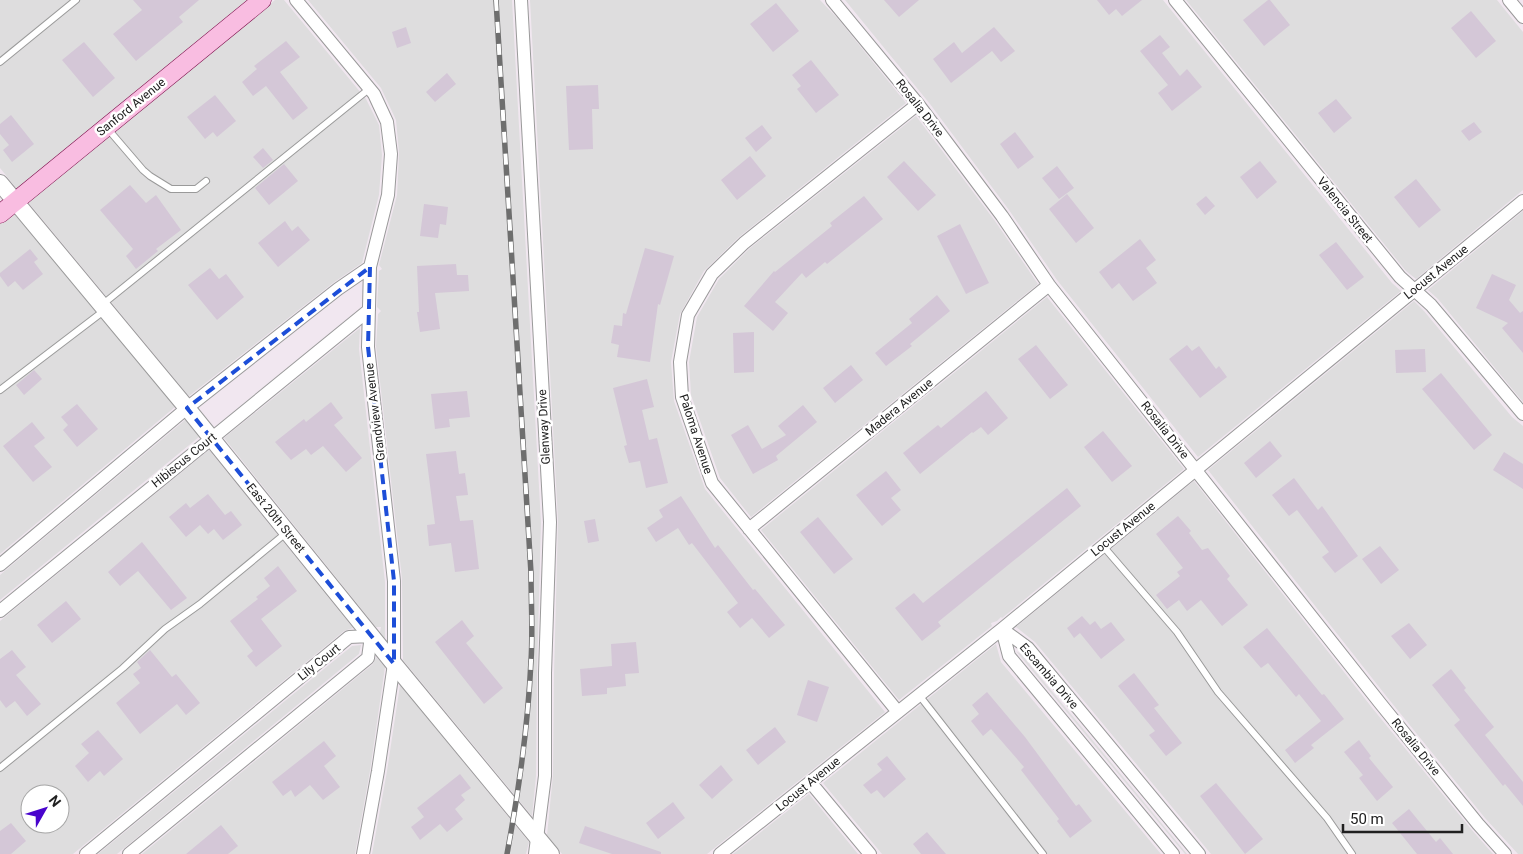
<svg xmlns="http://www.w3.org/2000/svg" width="1523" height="854" viewBox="0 0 1523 854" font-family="Roboto,sans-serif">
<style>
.residential{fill:#deddde;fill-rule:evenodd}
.building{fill:#d4c7d7}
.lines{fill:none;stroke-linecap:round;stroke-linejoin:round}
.service-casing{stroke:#9a9a9a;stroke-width:8}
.minor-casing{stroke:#9a9a9a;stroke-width:14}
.tertiary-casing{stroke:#9a9a9a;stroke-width:18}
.secondary-casing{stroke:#780745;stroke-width:19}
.service{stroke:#fff;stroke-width:6}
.minor{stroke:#fff;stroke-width:12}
.tertiary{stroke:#fff;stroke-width:16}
.secondary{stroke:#f9bde1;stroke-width:18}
.rail-casing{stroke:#6e6e6e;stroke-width:5.5}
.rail{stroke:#fff;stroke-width:4;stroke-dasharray:11;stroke-linecap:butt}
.marked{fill:none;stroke:#1d4ed8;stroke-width:4;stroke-dasharray:10 6;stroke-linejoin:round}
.labels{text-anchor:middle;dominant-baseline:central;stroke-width:5;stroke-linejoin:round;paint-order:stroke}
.street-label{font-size:12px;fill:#202020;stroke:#fff}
</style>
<rect width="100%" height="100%" fill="#f1e7f0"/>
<path class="residential" d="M0 0H249L17 189 0 168Z
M275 0H284L366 99 379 125 382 155 379 195 362 263 333 283 189 396 28 202Z
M308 0H512L541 523 537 674 536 776 532 816 403 660 402 579 376 346 378 314 381 311 377 307 379 271 382 269 379 265 397 195 399 153 396 120 381 88Z
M530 0H820L839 20 906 103 739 237 704 271 680 314 671 362 674 401 705 489 885 712 707 854H562L547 835 553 775 554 673 558 521Z
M845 0H1163L1392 283 1401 291 1198 457 1057 280 1009 210 930 104Z
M1186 0H1497L1523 32V190L1416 279 1406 271Z
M916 116 995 221 1038 284 751 517 720 478 691 395 689 362 697 317 719 279 749 249Z
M1523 211V402L1438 299 1428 290Z
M14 213 175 407 0 554V224Z
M1047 297 1184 469 1002 618 1001 617 997 621 991 623 992 626 899 700 761 530Z
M1414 301 1424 311 1512 417 1523 426V854H1518L1485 818 1387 697 1208 470Z
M360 328 359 349 385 582V639L380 632 381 627H376L224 438Z
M185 420 199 437 0 600V575Z
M209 450 353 628 344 631 73 854H0V621ZM30 794H60V824H30Z
M1194 481 1373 709 1471 829 1493 854H1211L1035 642 1016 627Z
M996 644 1001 662 1161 854H882L823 783Z
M361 645 359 654 117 854H98L352 646Z
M1016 651 1021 654 1187 854H1185Z
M376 657 385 667 370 771 355 854H142L373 664Z
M400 685 529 842 526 854H372L387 771Z
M809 794 858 854H733Z"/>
<path class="building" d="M133 0H199L179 17 183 22 136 61 113 34 142 10Z
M884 0H919L899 17Z
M1097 0H1142L1122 16 1116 9 1109 15Z
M1268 0H1270L1290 25 1264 46 1243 20Z
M776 3 799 31 773 52 750 24Z
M1471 11 1496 41 1476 58 1451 28Z
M406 27 411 43 397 48 392 32Z
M994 27 1015 51 1001 62 992 51 951 83 933 59 954 42 962 53Z
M1160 35 1170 47 1162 53 1180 76 1187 69 1202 87 1172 111 1158 93 1168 85 1140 51Z
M286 41 300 57 280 72 308 108 293 120 266 86 253 96 242 82 257 69 254 66Z
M84 42 115 78 93 97 62 60Z
M811 60 839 95 816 113 797 89 801 86 792 75Z
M447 73 456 84 435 102 426 92Z
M598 85 599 109H592L593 149 569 150 566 86Z
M215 95 236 121 217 137 213 132 205 139 187 117Z
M1336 99 1352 118 1334 133 1318 113Z
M11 115 34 144 12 162 3 150 9 145 0 134V124Z
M1474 122 1482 132 1469 141 1461 131Z
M762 125 772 138 756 152 745 138Z
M1015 132 1034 157 1018 169 1000 144Z
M263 148 273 160 263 168 253 157Z
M750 156 766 176 737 200 721 180Z
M904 161 936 195 918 211 887 177Z
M1260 161 1277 182 1257 199 1240 177Z
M284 164 298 181 269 205 255 188Z
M1057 166 1074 188 1059 199 1042 178Z
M1416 179 1441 210 1419 228 1394 197Z
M130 185 146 203 156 195 181 230 156 249 158 251 136 269 126 256 133 249 100 210Z
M1067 194 1094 228 1076 243 1049 209Z
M864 196 883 219 827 264 825 262 806 278 802 273 775 302 788 313 773 331 744 306 774 271 775 272 832 226 830 223Z
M1206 196 1215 206 1205 215 1196 204Z
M424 204 448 207 446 225 440 224 438 238 420 236Z
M285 221 292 231 298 226 310 240 278 267 258 243Z
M960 224 989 283 966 294 937 236Z
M1140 239 1156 260 1146 268 1157 283 1133 301 1119 283 1112 289 1099 272Z
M1336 242 1364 277 1347 290 1319 255Z
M645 248 674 256 660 305 658 304 650 362 617 357 619 345 611 343 614 325 622 326 623 313 626 314Z
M30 249 38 259 34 262 43 274 23 290 15 281 8 287 0 276V273Z
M456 264 457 275H468L469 291 435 293 440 329 420 332 417 312H419L417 266Z
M210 268 219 279 226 274 244 297 217 320 188 285Z
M1492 274 1516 285 1509 300 1520 313 1523 311V353L1502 328 1508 323 1476 308Z
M937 295 950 311 910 344 912 346 886 366 875 353 912 323 909 319Z
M754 332V372L734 373 733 333Z
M1036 345 1068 385 1050 399 1018 359Z
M1187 345 1192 351 1199 346 1216 369 1219 366 1227 377 1200 398 1169 359Z
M1425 349 1426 372 1396 373 1395 350Z
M851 365 863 380 835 403 823 388Z
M34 370 42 379 24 395 16 385Z
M1441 373 1492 435 1474 450 1422 389Z
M647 379 654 407 642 410 649 440 657 438 668 483 646 488 640 461 629 463 624 446 627 445 613 388Z
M467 391 470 417 449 419 450 427 435 429 431 394Z
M986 391 1008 418 988 435 981 427 973 433 972 432 920 474 903 453 938 425 941 428Z
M331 402 343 418 334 425 362 458 346 472 323 446 311 455 306 449 291 460 275 442 304 419 306 422Z
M77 404 98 429 77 447 63 430 68 425 61 417Z
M803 405 817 422 776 456 778 460 753 474 731 435 748 425 762 449 786 435 778 426Z
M32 422 45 438 34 446 52 467 33 482 3 446Z
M1103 431 1132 466 1112 482 1084 447Z
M1270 441 1282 456 1256 478 1244 463Z
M456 451 459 474 465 473 468 495 456 496 460 521 473 520 479 569 455 572 451 543 429 546 427 525 435 524 426 454Z
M1504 452 1523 464V489L1493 470Z
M886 471 901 490 891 498 901 510 882 526 856 495Z
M1294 478 1318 510 1322 506 1358 556 1335 573 1322 557 1329 552 1297 510 1289 516 1272 495Z
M1067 488 1081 506 938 622 941 626 922 641 895 608 914 593 923 603Z
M208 494 225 515 231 511 242 525 223 540 214 529 208 534 200 525 186 537 169 517 186 503 190 508Z
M681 496 715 548 718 545 753 590 755 589 785 625 769 638 752 618 740 628 727 612 738 603 692 543 689 545 678 528 656 542 647 528 663 517 659 510Z
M1178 516 1191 531 1189 533 1202 550 1208 548 1230 576 1227 579 1248 605 1222 626 1201 600 1187 611 1179 600 1167 609 1156 595 1180 576 1177 572 1183 568 1156 534Z
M818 517 853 559 834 574 800 532Z
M595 519 599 541 588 543 584 521Z
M142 542 187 598 171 610 138 571 120 586 108 572Z
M1380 546 1399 570 1381 584 1362 559Z
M278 566 297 591 261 619 282 646 256 667 247 656 253 651 230 621 258 599 256 597 270 586 264 578Z
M66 601 81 619 52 643 37 625Z
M1082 616 1090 625 1095 621 1101 629 1111 622 1125 640 1101 659 1080 633 1074 638 1067 628Z
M462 620 474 636 466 643 503 688 484 704 435 642Z
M1409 623 1427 645 1410 659 1391 636Z
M1267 628 1322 695 1324 694 1344 719 1311 745 1314 748 1295 763 1285 750 1321 721 1299 694 1296 697 1268 663 1261 668 1243 647Z
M636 642 639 673 625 674 626 686 607 688V694L582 696 580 669 612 666 611 644Z
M12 650 26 667 16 675 41 704 27 716 15 701 6 708 0 700V659Z
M150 650 172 677 176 674 200 703 186 715 177 704 140 734 116 703 140 683 133 674 141 668 137 662Z
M1451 669 1466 688 1464 690 1494 727 1485 735 1523 782V806L1505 784 1503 786 1454 725 1460 720 1432 685Z
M1134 673 1159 705 1154 708 1182 743 1166 756 1149 735 1155 731 1118 686Z
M808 680 829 687 817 722 797 715Z
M987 692 1025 737 1076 806 1079 804 1092 821 1070 838 1057 821 1059 819 1021 770 1024 767 991 729 983 736 971 721 979 714 972 705Z
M775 727 786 742 758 765 746 750Z
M98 730 123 759 104 776 100 771 88 782 75 766 89 753 81 744Z
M1359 740 1371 756 1369 758 1393 787 1377 801 1359 778 1363 775 1344 752Z
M324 741 336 756 324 766 340 787 323 800 310 785 295 797 291 790 283 796 272 782Z
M887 756 906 779 884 798 877 790 871 794 863 785 882 770 877 764Z
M721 765 733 780 712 799 699 785Z
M460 774 471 788 461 795 465 800 455 809 463 819 447 832 440 824 420 840 411 827 424 817 417 808Z
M1216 783 1263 839 1245 854 1200 796Z
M673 802 685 818 658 839 646 823Z
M1409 809 1436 842 1440 838 1453 854H1417L1392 823Z
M11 823 26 841 11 854H0V831Z
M221 825 238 846 228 854H186Z
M585 826 661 852V854H612L579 843Z
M927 832 946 854H921L913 844Z"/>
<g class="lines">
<defs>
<path id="service" d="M0 62 76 0
M107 128 143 170 150 176 171 189H196L206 181
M103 304 369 89
M0 390 105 310
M1103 546 1177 632 1218 692 1327 818 1352 854
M919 695 1043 854
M0 768 123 668 165 629 200 604 286 533"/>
<path id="minor" d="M296 0 374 94 387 122 391 154 388 195 370 267 368 347 394 581V664L378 771 363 854
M521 0 550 522 545 673V776L535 854
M832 0 918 104 1002 216 1049 285 1380 703 1478 824 1505 854
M1175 0 1400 277 1431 305 1523 414
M1509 0 1523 17
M749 529 1049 285
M0 565 187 408 338 289 370 267
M0 611 369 310
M1002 629 1028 648 1199 854
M1002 629 1009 656 1173 854
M898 712 712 483 682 397 680 362 688 315 712 274 744 243 918 104
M811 783 870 854
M86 854 349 637 371 636 368 658 129 854
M720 854 1002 629 1523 201"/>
<path id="tertiary" d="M0 183 187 408 394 664 551 854"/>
<path id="secondary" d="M0 214 262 0"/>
</defs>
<use href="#service" class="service-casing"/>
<use href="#minor" class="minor-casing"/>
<use href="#tertiary" class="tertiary-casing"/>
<use href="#secondary" class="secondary-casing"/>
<use href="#service" class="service"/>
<use href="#minor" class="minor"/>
<use href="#tertiary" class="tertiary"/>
<use href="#secondary" class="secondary"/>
<defs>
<path id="rail" d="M496 0 531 573C531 602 533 632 531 661 528 726 519 790 507 854"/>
</defs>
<use href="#rail" class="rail-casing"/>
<use href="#rail" class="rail"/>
</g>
<path class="marked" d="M370 267 368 347 394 581V664L187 408Z"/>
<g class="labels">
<g class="street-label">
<text transform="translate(131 107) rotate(-39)">Sanford Avenue</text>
<text transform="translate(920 108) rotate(52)">Rosalia Drive</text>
<text transform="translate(1345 210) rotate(51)">Valencia Street</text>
<text transform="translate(1436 272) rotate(-39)">Locust Avenue</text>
<text transform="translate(899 407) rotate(-39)">Madera Avenue</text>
<text transform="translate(375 412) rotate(-97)">Grandview Avenue</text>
<text transform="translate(544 427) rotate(-93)">Glenway Drive</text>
<text transform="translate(1165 430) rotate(52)">Rosalia Drive</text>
<text transform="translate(696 434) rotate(72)">Paloma Avenue</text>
<text transform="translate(184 460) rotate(-39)">Hibiscus Court</text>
<text transform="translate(276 518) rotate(51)">East 20th Street</text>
<text transform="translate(1123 529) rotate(-39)">Locust Avenue</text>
<text transform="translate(319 662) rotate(-39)">Lily Court</text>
<text transform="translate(1049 676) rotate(49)">Escambia Drive</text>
<text transform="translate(1416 747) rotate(51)">Rosalia Drive</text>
<text transform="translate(808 784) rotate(-39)">Locust Avenue</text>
</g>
</g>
<g transform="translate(45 809) rotate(51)"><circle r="24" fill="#ffffff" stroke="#a6a6a6"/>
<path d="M0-4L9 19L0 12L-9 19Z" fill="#4904cd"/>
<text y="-8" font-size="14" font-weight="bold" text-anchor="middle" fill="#202020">N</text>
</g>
<path d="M1343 824v8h119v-8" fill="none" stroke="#202020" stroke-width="2.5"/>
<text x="1350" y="824" font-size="15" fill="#202020" stroke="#ffffff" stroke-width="4" paint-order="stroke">50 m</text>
</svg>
